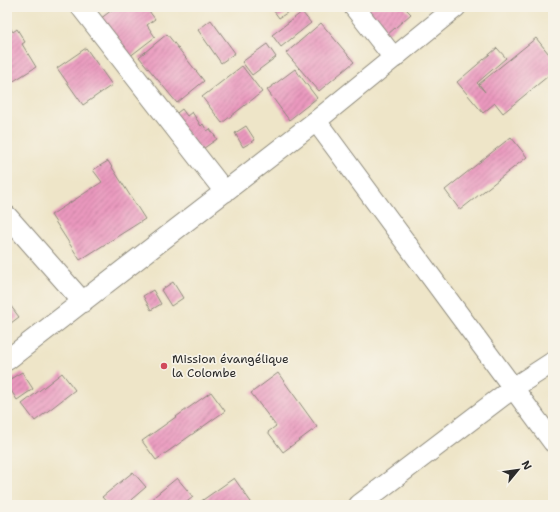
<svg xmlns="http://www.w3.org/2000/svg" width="560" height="512" viewBox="0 0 560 512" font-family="'Shantell Sans',sans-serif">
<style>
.building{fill:url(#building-hatch)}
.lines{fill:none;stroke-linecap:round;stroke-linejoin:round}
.minor-casing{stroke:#8c887a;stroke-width:22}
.minor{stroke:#fff;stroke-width:20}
.poi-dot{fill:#d1495b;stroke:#f7f3e8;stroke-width:1.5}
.labels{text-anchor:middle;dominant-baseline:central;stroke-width:3.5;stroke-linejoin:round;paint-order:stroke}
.poi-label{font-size:12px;fill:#2b2b2b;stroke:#f7f3e8;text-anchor:start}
</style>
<defs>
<pattern id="building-hatch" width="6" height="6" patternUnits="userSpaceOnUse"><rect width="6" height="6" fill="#ea98be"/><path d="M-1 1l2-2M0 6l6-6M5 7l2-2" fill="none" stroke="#be7c9b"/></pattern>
</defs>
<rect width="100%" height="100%" fill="#f7f3e8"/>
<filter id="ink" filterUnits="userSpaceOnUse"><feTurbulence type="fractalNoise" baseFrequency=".025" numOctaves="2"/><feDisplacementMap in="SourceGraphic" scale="8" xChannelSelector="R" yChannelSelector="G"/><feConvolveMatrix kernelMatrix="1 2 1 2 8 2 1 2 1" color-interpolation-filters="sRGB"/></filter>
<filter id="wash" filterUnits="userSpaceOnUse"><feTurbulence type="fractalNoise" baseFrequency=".012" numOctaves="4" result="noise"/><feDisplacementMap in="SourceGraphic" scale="16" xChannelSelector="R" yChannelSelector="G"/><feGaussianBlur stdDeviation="0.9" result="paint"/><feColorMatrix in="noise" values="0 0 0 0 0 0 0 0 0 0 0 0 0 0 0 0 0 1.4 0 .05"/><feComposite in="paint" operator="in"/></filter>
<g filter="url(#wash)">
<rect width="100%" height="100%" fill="#eee5c8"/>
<g id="blocks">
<path class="building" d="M116 7H146L155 19 147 25 155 37 129 57 100 19Z
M271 7H296L279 18Z
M362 7H404L411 14 387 35Z
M302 12 311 23 281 47 272 35Z
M211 20 235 53 221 63 198 30Z
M7 23 13 32 17 29 25 42 22 44 36 67 12 82 7 74Z
M321 23 354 62 319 91 286 53Z
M167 34 204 81 177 103 139 57Z
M536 38 553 59V72L503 113 495 103 483 113 457 82 497 48 506 58 477 83 485 92 479 84Z
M267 44 276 57 252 75 242 62Z
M86 48 112 85 83 105 57 68Z
M242 66 262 92 222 123 202 97Z
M295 69 317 98 289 120 267 90Z
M182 109 187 116 192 112 201 126 203 124 207 131 210 129 217 139 197 153 173 116Z
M246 126 255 140 243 147 235 133Z
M511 137 527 157 460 210 445 190Z
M108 161 145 219 80 260 51 215 102 182 93 170Z
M173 282 183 298 171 306 161 290Z
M153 290 161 304 151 310 143 296Z
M7 301 19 317 7 326Z
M22 372 33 389 17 400 7 384V381Z
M62 373 75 390 35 421 22 404Z
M278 373 317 427 283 452 268 432 276 426 251 393Z
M211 392 225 411 156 460 142 441Z
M133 472 146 487 125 505H109L102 497Z
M177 478 193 497 183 505H144Z
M234 478 253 505H202L200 502Z"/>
</g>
</g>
<g filter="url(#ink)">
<use href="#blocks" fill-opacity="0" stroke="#8c887a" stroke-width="1"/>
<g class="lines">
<defs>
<path id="minor" d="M81 7 225 192
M354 7 394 58
M316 121 553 442
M7 216 83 302
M7 360 316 121 456 7
M359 505 513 388 553 362"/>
</defs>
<use href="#minor" class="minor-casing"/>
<use href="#minor" class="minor"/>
</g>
</g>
<circle class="poi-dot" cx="164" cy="366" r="4"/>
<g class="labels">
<g class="poi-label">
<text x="172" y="359">Mission évangélique<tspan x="172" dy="14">la Colombe</tspan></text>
</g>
</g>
<rect width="560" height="512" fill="none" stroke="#f7f3e8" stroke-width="24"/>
<g transform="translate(518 470) rotate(61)" stroke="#f7f3e8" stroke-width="3" paint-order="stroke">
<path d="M0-3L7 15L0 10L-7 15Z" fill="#2b2b2b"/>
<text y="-6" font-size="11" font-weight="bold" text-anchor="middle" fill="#2b2b2b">N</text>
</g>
</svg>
